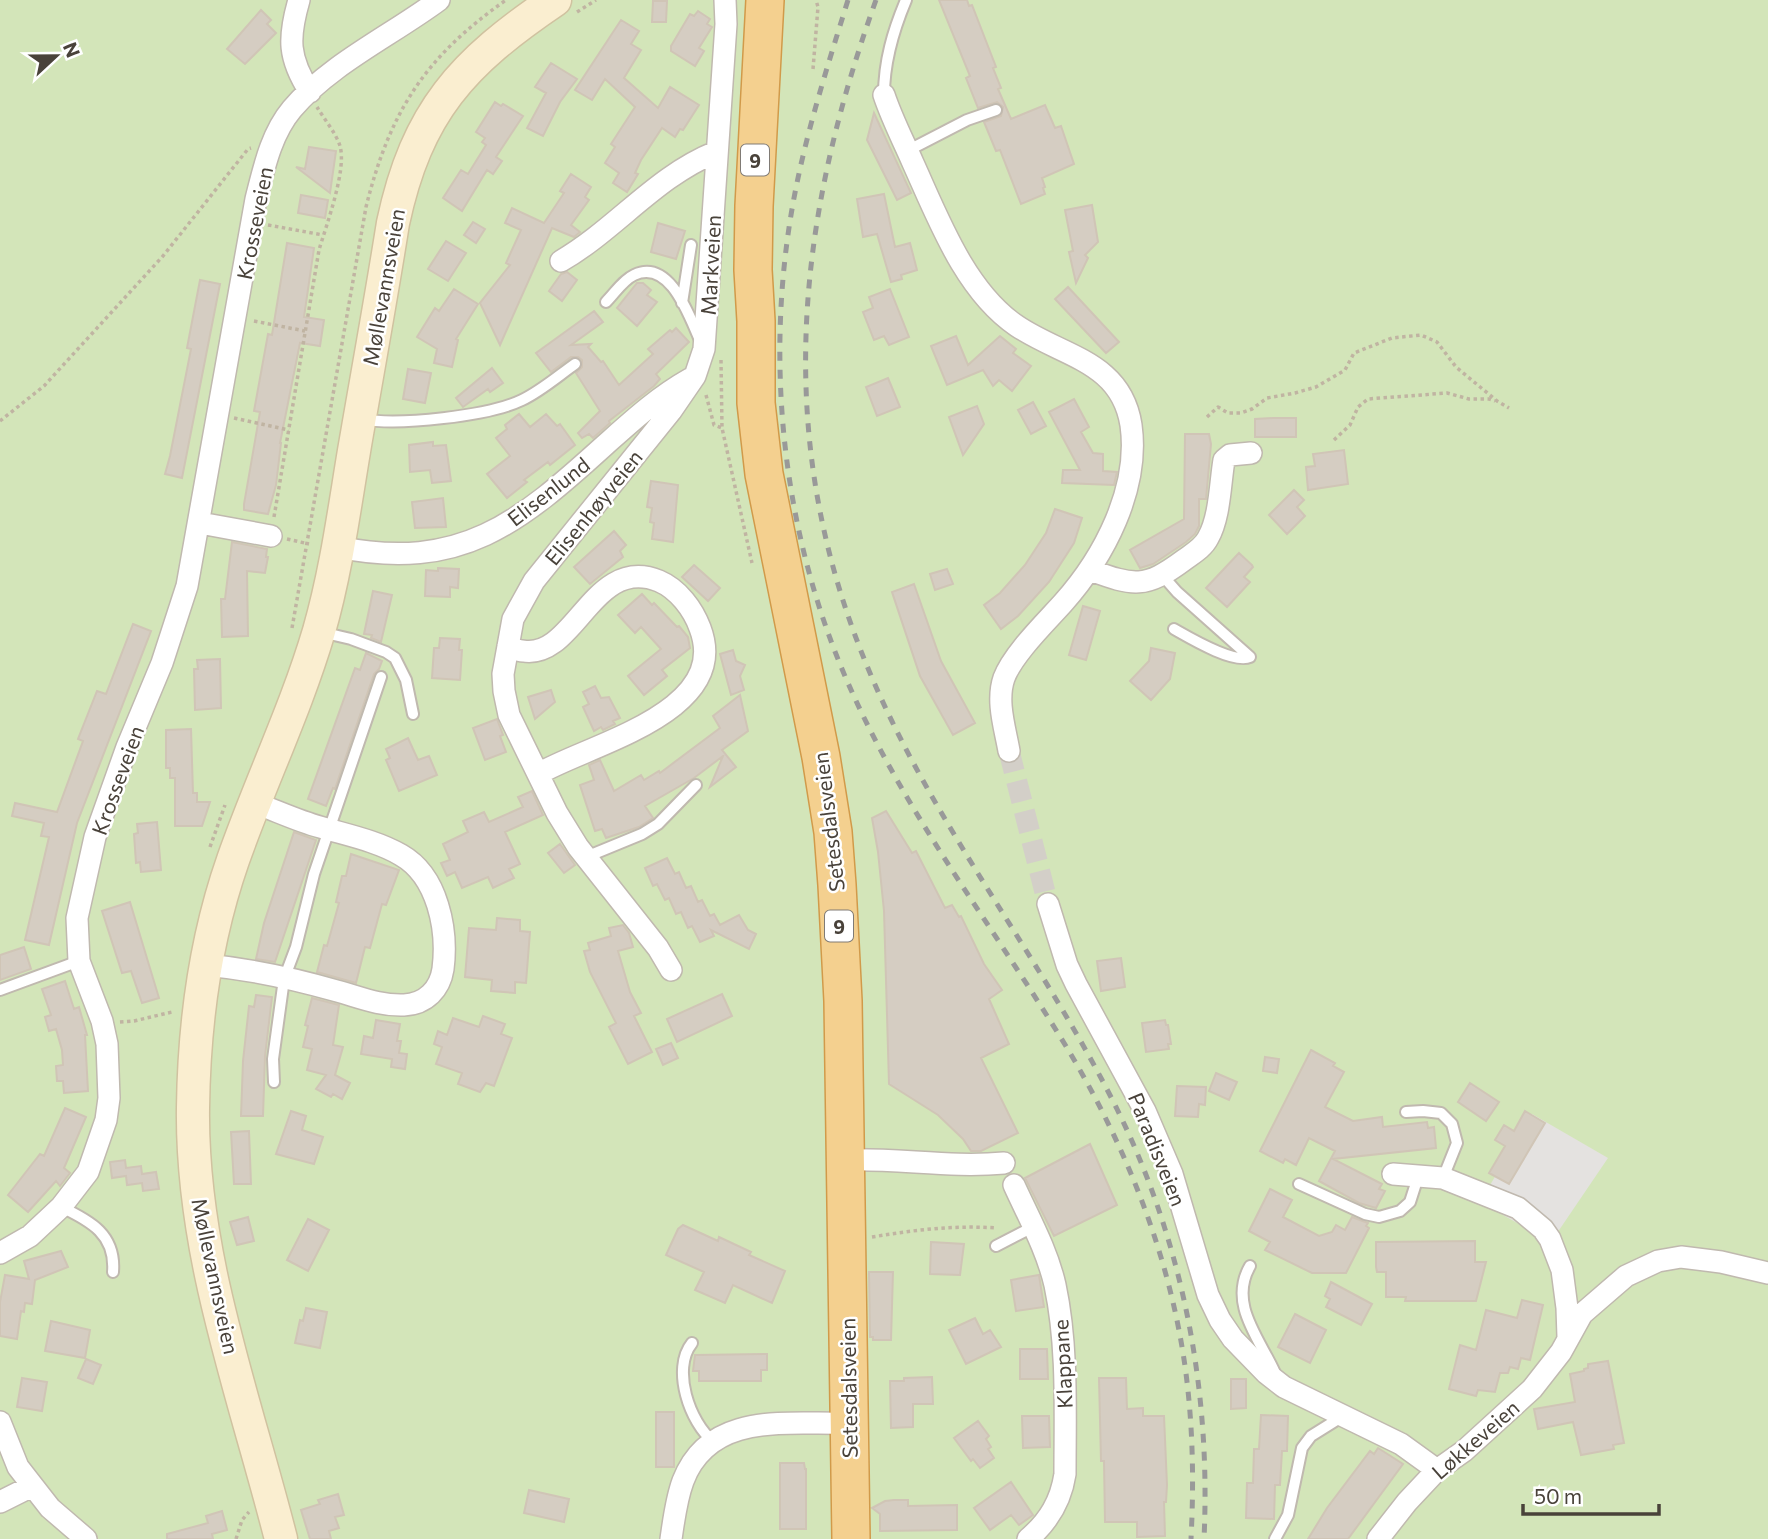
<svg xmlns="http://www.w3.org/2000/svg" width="1768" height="1539" viewBox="0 0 1768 1539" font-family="Commissioner,sans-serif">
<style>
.green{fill:#d3e5b9}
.parking{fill:#e4e2e0}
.building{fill:#d5cdc2;stroke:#d0c5b6;stroke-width:2}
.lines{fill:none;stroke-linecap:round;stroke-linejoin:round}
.minor-tunnel{stroke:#d3cfc8;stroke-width:21;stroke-dasharray:21 10;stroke-linecap:butt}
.service-casing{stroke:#c0b9af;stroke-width:14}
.minor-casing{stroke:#c0b9af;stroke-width:24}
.secondary-casing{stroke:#d0c2a0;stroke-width:35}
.trunk-casing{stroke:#d19a4a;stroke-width:40}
.path{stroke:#c0b4a2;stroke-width:3.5;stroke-dasharray:3.5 3.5;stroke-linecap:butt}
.service{stroke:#fff;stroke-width:10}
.minor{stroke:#fff;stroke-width:21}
.secondary{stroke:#faeed0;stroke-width:32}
.trunk{stroke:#f4d08f;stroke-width:37}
.rail{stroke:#999;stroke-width:5;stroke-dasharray:9 9;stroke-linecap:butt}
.labels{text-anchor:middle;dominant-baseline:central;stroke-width:5;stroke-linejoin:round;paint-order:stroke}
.shield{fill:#fff;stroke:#807b75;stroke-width:2}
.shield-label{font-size:19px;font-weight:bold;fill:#49423a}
.street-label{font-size:21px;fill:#49423a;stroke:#fff}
</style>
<rect width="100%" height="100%" fill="#f5f2ec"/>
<path class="green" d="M0 0H1768V1539H0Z"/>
<path class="parking" d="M1532 1114 1608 1158 1551 1242 1480 1202Z"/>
<path class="building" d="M939 0H967L969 6 972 5 996 67 993 68 1001 88 998 89 1011 119 1045 105 1055 128 1061 126 1074 164 1042 178 1045 187 1043 188 1045 194 1021 204 1000 150 996 151 984 122 1001 116 1003 107 997 102 978 108 966 78 970 76Z
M653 1H667L666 22H652Z
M261 10 271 20 267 24 276 33 245 64 227 49Z
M698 11 710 19 707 24 712 27 699 48 704 51 695 66 671 51V46L690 14 694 16Z
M621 20 639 31 631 44 641 50 624 78 658 108 670 87 699 105 683 130 680 129 675 137 662 128 641 160 635 173 638 174 627 192 613 183 619 173 605 163 615 147 611 144 635 107 605 79 592 100 575 90Z
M551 63 577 79 560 102 543 136 527 128 546 93 535 87Z
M495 102 501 106 503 104 523 116 496 157 502 161 493 174 487 170 462 211 443 198 461 170 468 174 486 145 482 142 485 138 476 132Z
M874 113 911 193 897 200 867 140Z
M309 147 336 151 330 193 296 167 305 169Z
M571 174 591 187 585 197 589 200 571 225 580 232 574 237 552 228 500 345 480 303 510 265 506 263 521 230 505 223 512 208 544 223 564 193 560 191Z
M884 194 895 247 910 243 917 270 901 275 902 279 891 282 877 234 863 237 857 199Z
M301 195 328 200 325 218 298 213Z
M1092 205 1098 242 1085 255 1088 258 1076 283 1069 252 1073 251 1065 210Z
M473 222 485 229 476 243 464 235Z
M658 223 685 231 676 259 651 252Z
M446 241 466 253 448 281 428 269Z
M287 243 314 248 304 317 324 320 320 346 300 343 280 443H281L276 485 268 514 244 510V504L260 412 254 411 268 334 272 335Z
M567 272 577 280 562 301 549 291 561 274Z
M200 280 220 284 182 478 165 474 170 456 191 349 187 348Z
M637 283H643L651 290 647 295 657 302 637 326 617 308Z
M1068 287 1119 342 1106 353 1055 299Z
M454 289 478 304 456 339 458 340 452 367 434 363 437 349 417 337 435 308 439 311Z
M890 289 909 337 889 345 884 336 874 340 863 312 873 308 869 297Z
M594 311 603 322 571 345 591 344 588 347 601 362 603 361 619 385 653 354 648 349 670 330 672 332 676 328 689 342 656 374 660 379 654 386 609 421 610 423 593 438 589 434 582 438 578 433 600 411 576 373 582 367V360L578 357H571L551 372 536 353Z
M956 336 968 365 1000 336 1016 349 1013 353 1031 366 1012 391 999 380 993 386 983 370 947 385 931 346Z
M492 368 503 383 490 392 488 389 463 407 456 398Z
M408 369 431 373 425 403 403 399Z
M888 378 900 407 877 416 866 387Z
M1074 399 1089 427 1081 432 1093 453 1103 454V471L1117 472 1114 485 1062 483 1063 470H1080L1049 412Z
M1033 402 1046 426 1031 434 1018 410Z
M977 406 984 424 963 455 949 417Z
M519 414 530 427 546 414 557 426 560 424 575 445 550 465 548 462 524 480 527 482 507 498 487 474 510 456 496 438 507 429 505 425Z
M1273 418H1296V437H1255V419Z
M1185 434H1209L1211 444 1206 499H1199V526L1195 534 1186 542 1153 564 1140 568 1130 550 1184 519Z
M433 442V446L446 445 451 481 432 483 430 470 410 472 409 445Z
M1344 450 1348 484 1308 490 1306 467 1315 466 1313 454Z
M651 481 678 485 673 542 652 539 654 523 650 522 652 508 647 507Z
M1294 490 1304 500 1297 507 1305 516 1287 534 1269 515Z
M443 498 446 527 415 528 412 502Z
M1055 509 1082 518 1074 543 1049 582 1018 616 1001 629 984 605 1000 593 1025 565 1046 533Z
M614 531 626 545 620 551 623 557 590 584 574 567Z
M232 542 267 549 266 557H268L265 573 247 571 248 636 222 637 221 599H225Z
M1239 553 1252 565 1253 567 1244 577 1250 582 1227 607 1206 588Z
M694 565 720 588 708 601 682 577Z
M438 568 459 569 458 588 450 587V597L425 596 426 570 438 571Z
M947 569 953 584 935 590 930 574Z
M914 584 941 661 975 723 953 735 920 676 892 592Z
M373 591 392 595 381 642 371 638 372 635 364 634Z
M642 594 652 605 654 603 677 627 679 626 688 637 690 648 662 670 667 676 644 695 628 676 661 649 641 627 635 633 618 615Z
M1083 606 1100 611 1086 660 1069 655Z
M133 624 151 631 77 823 49 945 25 940 49 837 41 836 44 823 12 816 15 803 57 812 83 741 78 739 97 691 106 694Z
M440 638 460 639 459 650H462L460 680 432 678 434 648H439Z
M1151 648 1175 653 1170 679 1151 700 1130 681 1149 661Z
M733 650 736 661 745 665 740 676 744 690 731 695 720 654Z
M366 653 382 661 379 669 374 674 335 789 333 788 326 806 308 799 355 668 360 670Z
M220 659 221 708 195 710 194 669H198L197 660Z
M595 686 601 698 609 697 620 718 613 721 615 724 603 730 601 727 594 731 583 707 589 704 583 692Z
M551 690 555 702 535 719 528 697Z
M740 695 748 731 722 750 736 767 710 787 723 756 694 778 645 806 653 818 639 827 606 838 602 829 595 831 580 785 594 780 589 765 600 760 614 791 641 775 644 780 659 771 660 773 720 728 713 716Z
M497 719 503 735 500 736 506 752 485 760 473 728Z
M191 729 193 793H197V802H210L202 826H175V778H170V768H166V730Z
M408 738 418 760 429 756 437 775 399 791 386 760 390 758 386 749Z
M532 791 543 815 505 832 520 864 509 869 514 878 493 888 488 877 462 888 455 872 447 876 441 863 450 860 443 844 468 832 463 821 484 812 489 822 523 807 518 797Z
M886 811 912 853 916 851 945 908 952 905 959 917 961 916 984 964 1002 990 989 999 1009 1044 981 1058 1018 1133 981 1151H971L963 1139 938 1115 889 1084 884 911 878 852 872 818Z
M157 822 161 870 141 872 140 862 136 863 134 834 138 833 137 824Z
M294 832 316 840 275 962 256 959 264 923Z
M560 844 575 865 564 873 548 853Z
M351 854 399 870 386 905 382 904 370 948 365 947 356 983 317 972 324 945 327 946 339 903 336 902 342 876H346Z
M667 858 675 874 679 872 686 888 691 886 698 902 702 900 710 916 714 914 720 925 739 915 748 930 756 934 749 949 711 930 714 936 700 942 692 926 688 928 681 912 676 914 669 898 665 900 657 884 653 886 645 868Z
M130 902 159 998 142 1003 131 971 122 973 102 911Z
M497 918 520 920V931L530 932 526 983 515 982V993L491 991 492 980 465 977 469 928 496 930Z
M623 925 629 933 633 947 618 951 630 992 641 1013 634 1016 652 1052 628 1064 609 1027 616 1023 590 972 584 951 590 950 588 943 611 936 609 928Z
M24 947 31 969 0 980V955Z
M1121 958 1125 987 1101 991 1097 961Z
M65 981 74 1009 79 1007 87 1035H85L88 1091 64 1093 63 1081H57L56 1066 63 1065 62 1050 56 1029 49 1031 45 1017 51 1015 42 989Z
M722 994 732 1016 677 1042 667 1019Z
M256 995 272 997 265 1056 263 1116H241L243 1061 249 1006 254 1007Z
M312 998 339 1005 333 1045 343 1047 335 1075 350 1083 342 1099 333 1094 331 1097 316 1089 326 1075 307 1070 312 1049 303 1047 308 1026 305 1025Z
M483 1016 505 1024 501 1034 512 1038 494 1086 486 1083 480 1092 458 1084 462 1073 436 1064 442 1047 434 1044 438 1031 447 1035 453 1018 479 1027Z
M376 1020 400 1024 397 1041H401L399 1053 407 1054 405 1069 391 1067 392 1059 361 1054 364 1036 373 1038Z
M1165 1020 1166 1025H1168L1171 1044H1168L1169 1049 1146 1052 1142 1023Z
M671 1043 678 1058 663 1065 656 1049Z
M1311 1050 1335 1063 1333 1066 1344 1072 1325 1107 1353 1121 1382 1117 1383 1127 1427 1122 1428 1128 1434 1127 1436 1148 1333 1159 1382 1184 1379 1189 1385 1191 1376 1208 1359 1203 1319 1181 1335 1151 1309 1138 1296 1165 1285 1159 1283 1163 1260 1151Z
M1265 1057 1279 1059 1277 1073 1263 1071Z
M1216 1073 1237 1082 1229 1100 1209 1091Z
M1470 1083 1499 1102 1486 1121 1458 1102Z
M1177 1086 1206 1087 1205 1105 1199 1104 1198 1117 1175 1116Z
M65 1108 86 1117 64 1168 70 1173 60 1186 56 1181 28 1212 8 1195 40 1154 44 1156Z
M291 1111 306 1116 302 1130 323 1137 314 1164 276 1154Z
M1525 1111 1545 1123 1509 1184 1489 1173 1505 1146 1495 1140 1504 1125 1514 1131Z
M249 1131 251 1184H234L231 1132Z
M1090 1144 1117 1205 1054 1236 1025 1178Z
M125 1160 126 1168 141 1166 142 1174 156 1172 159 1189 143 1191 142 1183 127 1185 126 1176 112 1178 110 1162Z
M1270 1189 1292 1200 1283 1217 1319 1236 1332 1232 1336 1225 1345 1230 1352 1217 1368 1223 1366 1226 1369 1228 1346 1273H1312L1265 1250 1270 1242 1249 1231Z
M248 1217 254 1241 237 1245 230 1222Z
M308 1219 329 1230 308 1271 287 1260Z
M683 1225 718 1241 719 1237 751 1252 749 1255 785 1271 772 1303 733 1285 725 1303 695 1290 704 1272 666 1255 678 1229Z
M1475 1241V1262H1486L1476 1301H1405L1406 1297H1386V1272H1377L1376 1267V1242Z
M931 1242 964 1244 960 1275 930 1274Z
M61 1251 68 1267 35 1280 32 1304 25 1303 24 1312 21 1311 17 1339 0 1336V1302L5 1275 29 1279 24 1261Z
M869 1272H893L891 1340H873V1337H870Z
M1039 1275 1044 1307 1016 1311 1011 1280Z
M1331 1282 1372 1304 1361 1325 1326 1307 1330 1299 1325 1296Z
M1522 1300 1543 1305 1530 1360 1521 1358 1518 1369 1510 1367 1508 1373H1500L1495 1392 1478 1390 1476 1396 1449 1389 1460 1345 1476 1350 1486 1310 1517 1318Z
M306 1308 327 1312 320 1348 295 1343 300 1320 303 1321Z
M1295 1314 1326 1330 1310 1363 1278 1347Z
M975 1318 983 1334 990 1330 1001 1347 966 1364 949 1330Z
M51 1321 90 1330 85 1358 45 1351Z
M1020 1349H1047L1048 1379H1020Z
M767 1354V1370H761V1381H699V1371H693L695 1355Z
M86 1359 101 1365 93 1384 78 1378Z
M1608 1361 1624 1443 1613 1445 1614 1449 1581 1455 1573 1422 1538 1429 1534 1409 1575 1402 1570 1374 1584 1371V1369L1588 1368V1364Z
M932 1377 933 1404H913V1427L891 1428 890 1381H904V1378Z
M22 1378 47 1382 42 1411 17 1407Z
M1099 1378H1126L1127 1409 1143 1408V1416H1164L1167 1485 1166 1502H1164L1165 1536 1137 1537V1522H1105L1104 1461H1101Z
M1231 1379H1246V1408L1231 1409Z
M656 1412H674V1467H656Z
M1261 1415 1288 1416 1287 1451H1282L1280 1485H1275L1274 1519 1246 1518 1247 1483H1253L1254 1449H1259Z
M1022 1416H1049L1050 1447 1023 1448Z
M978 1421 989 1436 986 1439 991 1447 988 1449 994 1458 980 1468 973 1459 971 1461 954 1438Z
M1378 1448 1403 1464 1348 1539H1308L1327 1508 1370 1451 1374 1454Z
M780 1463H804L805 1469H806V1529H780Z
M1011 1482 1033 1515 1019 1525 1011 1515 990 1530 974 1508Z
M529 1490 569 1499 564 1522 524 1513Z
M338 1494 344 1515 335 1517 339 1528 329 1531 331 1539H310L301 1510 320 1504 318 1500Z
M894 1500H908V1506L957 1505V1530L880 1531V1514L872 1508 885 1501Z
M222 1511 227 1530 212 1534 213 1539H167V1534L208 1523 206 1516Z"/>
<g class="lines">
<path class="minor-tunnel" d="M1009 751 1048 904"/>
<defs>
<path id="service" d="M884 95C884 61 893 31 906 0
M907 151 967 120 996 110
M606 302C615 293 623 280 634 275 670 258 689 316 700 340
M682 303 691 245
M362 419C398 426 489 416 522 400 541 391 558 376 575 364
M1163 576 1177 592 1250 657C1233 664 1190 638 1174 629
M321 632 351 639 386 652 395 658 406 680 413 714
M586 857 642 834 658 824 696 785
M0 990 79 961
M274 1082 273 1059 284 979 296 947 314 874 381 677
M1406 1112 1423 1111 1441 1113 1452 1124 1457 1143 1443 1178
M1299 1184 1365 1214 1379 1217 1400 1211 1410 1202 1418 1177
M61 1207C91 1221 116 1235 113 1272
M996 1246 1033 1227
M1250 1266C1228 1304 1260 1339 1275 1373
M692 1343C671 1369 690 1423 713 1441
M1275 1539 1288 1515 1302 1448 1311 1436 1343 1416"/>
<path id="minor" d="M299 0C288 38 288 58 310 92
M884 95C892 119 903 140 913 163 938 218 965 291 1017 326 1063 357 1121 361 1131 425 1140 489 1104 557 1063 603 1046 622 1013 654 1004 678 996 701 1005 728 1009 751
M561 261C616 229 656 176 716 152
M200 523 271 536
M338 547C461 572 519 523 605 445 632 421 658 397 690 379
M1090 570C1134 586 1145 589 1184 560 1192 554 1203 548 1208 538 1220 517 1220 484 1224 460L1230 455 1251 453
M508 646C512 648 518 651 523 651 575 660 593 554 659 581 678 589 693 609 700 628 732 712 590 744 540 773
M1048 904 1067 965 1076 984 1145 1111 1172 1174 1208 1295 1220 1320 1233 1339 1266 1373 1284 1387 1401 1444 1437 1470
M206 965C249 969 295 979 337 991 359 997 380 1006 404 1005 426 1004 440 989 443 969 448 930 438 876 401 855 377 841 347 835 320 827 298 821 277 811 255 803
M671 970 658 948 578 847 557 813 509 715 504 691 503 674 513 619 534 581 671 411 695 376 704 349 726 24 725 0
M845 1160C898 1158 950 1168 1004 1163
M1393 1174 1443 1178 1518 1208 1543 1229 1550 1239 1562 1270 1567 1308 1568 1337
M1014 1185C1029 1218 1047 1250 1055 1285 1068 1346 1065 1412 1065 1474 1061 1501 1049 1521 1028 1539
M0 1253 30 1236 61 1207 88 1172 106 1120 109 1098 107 1044 102 1021 79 961 77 918 95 837 127 747 162 663 187 586 256 199C264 168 271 134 292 109 330 64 392 35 439 0
M0 1422 18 1467 50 1508 86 1539
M0 1502 32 1486
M671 1539C674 1519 676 1500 683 1481 710 1410 790 1425 849 1423
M1378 1539 1407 1502 1437 1470 1464 1451 1532 1389 1561 1352 1582 1314 1626 1276 1658 1261 1681 1257 1721 1262 1768 1273"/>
<path id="secondary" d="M281 1539C245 1397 191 1256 193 1108 194 1024 205 940 233 860 260 783 296 709 319 631 336 572 344 511 354 451 367 375 381 299 393 223 417 111 462 63 555 0"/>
<path id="trunk" d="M765 0 754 206 753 270 756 321V403L764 474 821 757 833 832 837 885 843 1001 851 1539"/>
</defs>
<use href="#service" class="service-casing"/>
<use href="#minor" class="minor-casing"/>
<use href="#secondary" class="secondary-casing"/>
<use href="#trunk" class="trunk-casing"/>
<path class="path" d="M577 12 596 0
M813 69 818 7 816 0
M268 225 323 235
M254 321 305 331
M721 360 722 428 752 563
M706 395 714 425 722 428
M1207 417 1218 407 1228 413H1241L1252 409 1267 398 1295 393 1316 387 1345 370 1354 353 1392 338 1421 335 1437 342 1456 367 1497 401 1509 408
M234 418 289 430
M0 421 44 386 163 256 248 149 251 148
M1334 440 1350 425 1358 407 1368 399 1447 393 1469 399H1489L1495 401
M274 517 319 250C326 226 347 170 340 146 336 133 324 119 317 107
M287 539 309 544
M292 628 366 207C390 111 425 57 506 0
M210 847 225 805
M120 1022 134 1021 172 1012
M872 1237C914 1230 954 1225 997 1228
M236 1539 242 1520 249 1512"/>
<use href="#service" class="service"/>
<use href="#minor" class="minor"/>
<use href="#secondary" class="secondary"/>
<use href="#trunk" class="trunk"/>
<path class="rail" d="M848 0C826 71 803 142 791 215 766 366 783 527 842 669 896 799 982 911 1056 1030 1120 1132 1168 1246 1185 1366 1193 1424 1194 1481 1191 1539
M876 0C793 231 773 450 873 680 938 831 1044 962 1117 1109 1183 1243 1211 1390 1204 1539"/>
</g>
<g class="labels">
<g class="shield">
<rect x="741" y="144.5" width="28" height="31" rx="5"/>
<rect x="825" y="910.5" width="28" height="31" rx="5"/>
</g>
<g class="shield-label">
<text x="755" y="160">9</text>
<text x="839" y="926">9</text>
</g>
<g class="street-label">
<text transform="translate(254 223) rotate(-79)">Krosseveien</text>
<text transform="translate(710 265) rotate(-87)">Markveien</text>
<text transform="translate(383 287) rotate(-80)">Møllevannsveien</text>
<text transform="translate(548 491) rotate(-38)">Elisenlund</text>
<text transform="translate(593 507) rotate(-51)">Elisenhøyveien</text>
<text transform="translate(117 780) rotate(-70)">Krosseveien</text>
<text transform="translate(828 822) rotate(-97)">Setesdalsveien</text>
<text transform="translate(1158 1149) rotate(68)">Paradisveien</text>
<text transform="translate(216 1276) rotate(78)">Møllevannsveien</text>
<text transform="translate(1062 1364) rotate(-93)">Klappane</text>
<text transform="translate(848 1388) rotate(-91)">Setesdalsveien</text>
<text transform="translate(1475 1439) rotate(-41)">Løkkeveien</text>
</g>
</g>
<g transform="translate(56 56) rotate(68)" stroke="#ffffff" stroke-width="5" paint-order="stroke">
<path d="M0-5L12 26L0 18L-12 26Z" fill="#49423a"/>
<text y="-10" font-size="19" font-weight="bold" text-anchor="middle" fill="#49423a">N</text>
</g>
<path d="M1523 1504v10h136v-10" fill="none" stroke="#49423a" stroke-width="3.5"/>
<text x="1534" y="1504" font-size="21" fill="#49423a" stroke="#ffffff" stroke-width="5" paint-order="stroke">50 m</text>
</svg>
